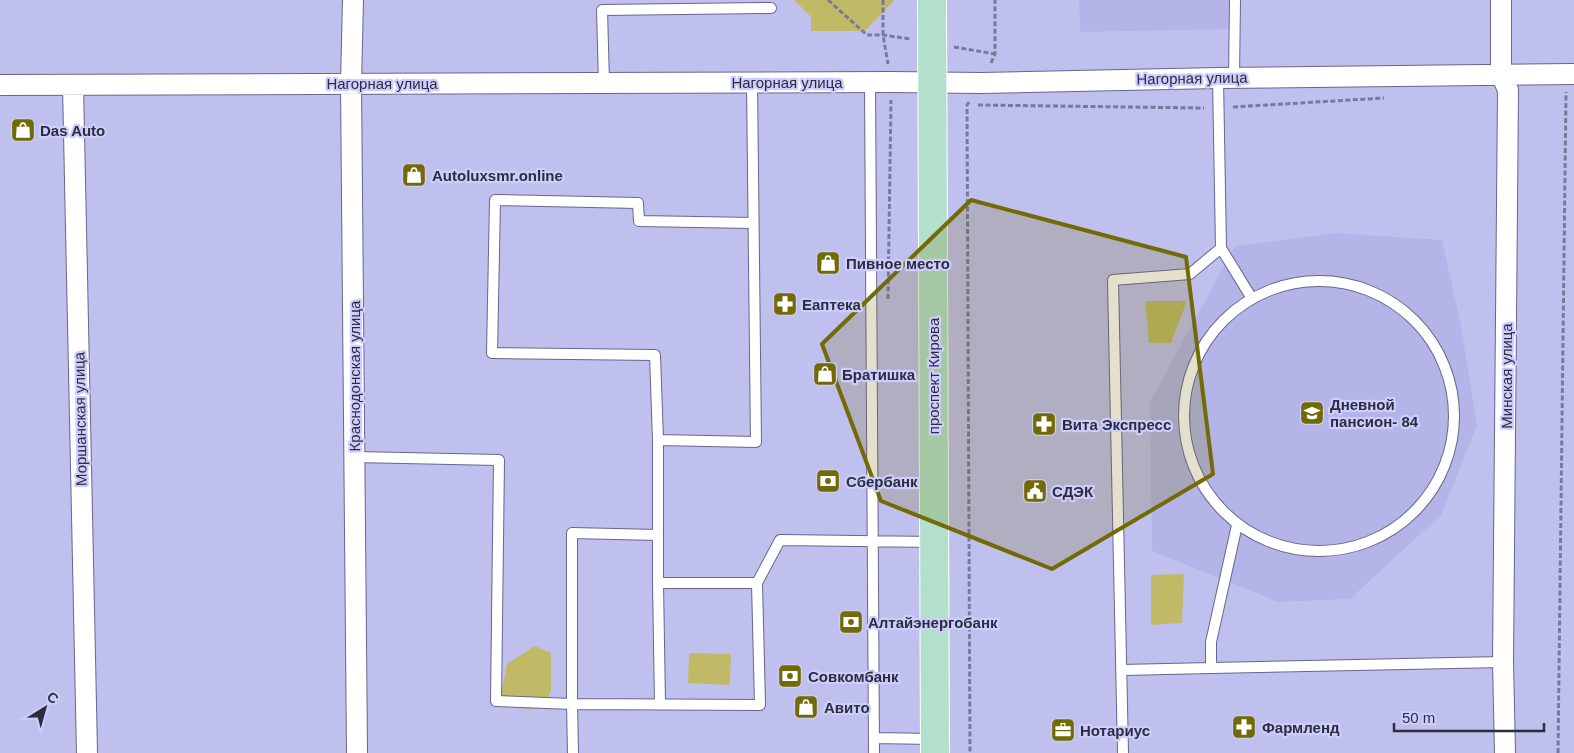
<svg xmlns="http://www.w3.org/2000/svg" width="1574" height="753" viewBox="0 0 1574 753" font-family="Helvetica,sans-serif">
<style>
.built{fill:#b4b4e9}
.green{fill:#c0ba67}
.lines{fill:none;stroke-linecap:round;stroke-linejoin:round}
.lane-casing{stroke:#66668f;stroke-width:12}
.street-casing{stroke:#66668f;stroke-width:22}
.primary-casing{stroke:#fff;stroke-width:30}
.path{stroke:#79799a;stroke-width:3;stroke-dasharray:5 2.5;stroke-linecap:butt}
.lane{stroke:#fff;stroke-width:10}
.street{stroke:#fff;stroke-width:20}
.primary{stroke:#b2e0cc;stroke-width:28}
.marked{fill:#726a04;fill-opacity:0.2;stroke:#726a04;stroke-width:4;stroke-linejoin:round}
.labels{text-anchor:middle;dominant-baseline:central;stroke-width:4.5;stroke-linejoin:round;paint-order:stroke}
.street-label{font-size:15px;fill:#2d2d3f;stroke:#cdcdfd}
.poi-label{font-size:15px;font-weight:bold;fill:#2d2d3f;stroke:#cdcdfd;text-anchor:start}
</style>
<rect width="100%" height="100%" fill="#c0c0ef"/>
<path class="built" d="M1079 0H1231V29L1080 32Z
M1337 233 1442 240 1461 326 1477 425 1441 515 1350 599 1278 602 1152 551 1150 402 1235 246Z"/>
<path class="green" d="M794 0H893V2L865 31H811V17Z
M1145 301H1187L1171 343H1149Z
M1184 574 1182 623 1151 625V575Z
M535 646 551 653V690L544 708C528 709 514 710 500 701L507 664Z
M689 653 731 654 730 685 688 683Z"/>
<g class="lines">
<defs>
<path id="lane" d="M1218 78 1221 248 1251 297
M1234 78 1235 0
M870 82 874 753
M604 83 602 10 771 8
M1184 416a135 135 0 1 1 270 0a135 135 0 1 1-270 0Z
M658 440 756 442 752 82
M355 457 499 460 496 701 572 704V533L658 535
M658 583V440L655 355 492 353 495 200 638 203 639 221 753 223
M1211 668 1503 662
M1122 670 1211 668V642L1237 525
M660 704 658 583H757
M874 738 933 739
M573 753 572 704 760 705 757 583 780 540 933 542
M1123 753 1113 280 1190 274 1221 248"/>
<path id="street" d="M353 0 351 83 357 753
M1501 0V74L1508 90 1503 662 1505 753
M0 85 891 82 981 83 1218 78 1574 74
M73 85 87 753"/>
<path id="primary" d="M932 0 935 753"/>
</defs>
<use href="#lane" class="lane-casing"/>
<use href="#street" class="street-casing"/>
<use href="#primary" class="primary-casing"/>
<path class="path" d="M828 0 867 35H883L911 39
M883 0V35L888 64
M954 47 995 54
M991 63 995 54V0
M969 102 967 105 970 753
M978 105 1204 108
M1233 107 1384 98
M888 299 891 100
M1558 753 1566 92"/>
<use href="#lane" class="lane"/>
<use href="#street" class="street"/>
<use href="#primary" class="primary"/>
</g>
<path class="marked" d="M971 200 1186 257 1213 474 1052 569 881 501 822 344Z"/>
<defs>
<symbol id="shop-square" viewBox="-11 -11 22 22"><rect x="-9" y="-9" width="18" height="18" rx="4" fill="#726a04" stroke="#cdcdfd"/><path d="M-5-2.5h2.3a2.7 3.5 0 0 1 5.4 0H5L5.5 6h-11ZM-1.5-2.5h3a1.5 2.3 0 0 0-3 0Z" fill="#fff"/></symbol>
<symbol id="pharmacy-square" viewBox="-11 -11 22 22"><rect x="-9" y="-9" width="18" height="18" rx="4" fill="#726a04" stroke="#cdcdfd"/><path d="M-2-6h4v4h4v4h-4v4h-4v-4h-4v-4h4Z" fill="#fff"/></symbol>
<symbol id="school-square" viewBox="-11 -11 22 22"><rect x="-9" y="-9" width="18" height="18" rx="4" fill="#726a04" stroke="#cdcdfd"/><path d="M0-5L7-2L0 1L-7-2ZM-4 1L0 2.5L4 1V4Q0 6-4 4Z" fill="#fff"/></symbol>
<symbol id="bank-square" viewBox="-11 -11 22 22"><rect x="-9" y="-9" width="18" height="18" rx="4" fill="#726a04" stroke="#cdcdfd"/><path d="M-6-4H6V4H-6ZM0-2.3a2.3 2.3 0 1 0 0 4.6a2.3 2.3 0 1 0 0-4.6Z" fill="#fff"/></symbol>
<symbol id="civic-square" viewBox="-11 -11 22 22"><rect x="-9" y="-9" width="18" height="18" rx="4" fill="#726a04" stroke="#cdcdfd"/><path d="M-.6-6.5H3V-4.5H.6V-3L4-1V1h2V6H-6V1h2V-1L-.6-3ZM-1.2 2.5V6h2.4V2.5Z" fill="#fff"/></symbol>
<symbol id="office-square" viewBox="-11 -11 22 22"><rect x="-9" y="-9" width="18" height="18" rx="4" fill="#726a04" stroke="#cdcdfd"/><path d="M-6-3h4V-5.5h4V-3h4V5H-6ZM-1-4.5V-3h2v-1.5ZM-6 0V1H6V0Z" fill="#fff"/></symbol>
</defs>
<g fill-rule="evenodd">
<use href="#shop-square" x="9" y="116" width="28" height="28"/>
<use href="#shop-square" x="400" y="161" width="28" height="28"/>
<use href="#shop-square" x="814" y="249" width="28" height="28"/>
<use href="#pharmacy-square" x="771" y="290" width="28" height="28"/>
<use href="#shop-square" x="811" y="360" width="28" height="28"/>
<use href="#school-square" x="1298" y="399" width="28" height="28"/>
<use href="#pharmacy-square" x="1030" y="410" width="28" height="28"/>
<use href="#bank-square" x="814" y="467" width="28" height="28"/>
<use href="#civic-square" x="1021" y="477" width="28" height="28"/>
<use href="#bank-square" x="837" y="608" width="28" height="28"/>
<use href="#bank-square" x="776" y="662" width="28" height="28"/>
<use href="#shop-square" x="792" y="693" width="28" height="28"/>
<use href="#pharmacy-square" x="1230" y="713" width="28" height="28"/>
<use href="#office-square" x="1049" y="716" width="28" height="28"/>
</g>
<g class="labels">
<g class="street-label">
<text transform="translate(1192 78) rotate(-1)">Нагорная улица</text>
<text x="787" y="82">Нагорная улица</text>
<text x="382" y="83">Нагорная улица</text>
<text transform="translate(354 376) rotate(-90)">Краснодонская улица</text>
<text transform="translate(933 376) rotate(-90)">проспект Кирова</text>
<text transform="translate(1506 376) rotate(-90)">Минская улица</text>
<text transform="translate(80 419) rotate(-91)">Моршанская улица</text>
</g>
<g class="poi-label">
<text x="40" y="130">Das Auto</text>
<text x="432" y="175">Autoluxsmr.online</text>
<text x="846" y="263">Пивное место</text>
<text x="802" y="304">Еаптека</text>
<text x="842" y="374">Братишка</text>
<text x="1330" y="404">Дневной<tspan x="1330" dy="17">пансион- 84</tspan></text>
<text x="1062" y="424">Вита Экспресс</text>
<text x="846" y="481">Сбербанк</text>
<text x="1052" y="491">СДЭК</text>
<text x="868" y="622">Алтайэнергобанк</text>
<text x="808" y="676">Совкомбанк</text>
<text x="824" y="707">Авито</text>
<text x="1262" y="727">Фармленд</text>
<text x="1080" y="730">Нотариус</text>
</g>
</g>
<g transform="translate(45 708) rotate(37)" stroke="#cdcdfd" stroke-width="4" paint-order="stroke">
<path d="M0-4L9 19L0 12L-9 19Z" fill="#2d2d3f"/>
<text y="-8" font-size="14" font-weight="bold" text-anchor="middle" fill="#2d2d3f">С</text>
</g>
<path d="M1394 723v8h150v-8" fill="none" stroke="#2d2d3f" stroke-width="2.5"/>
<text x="1402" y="723" font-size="15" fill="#2d2d3f" stroke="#cdcdfd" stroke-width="4" paint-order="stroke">50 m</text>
</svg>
